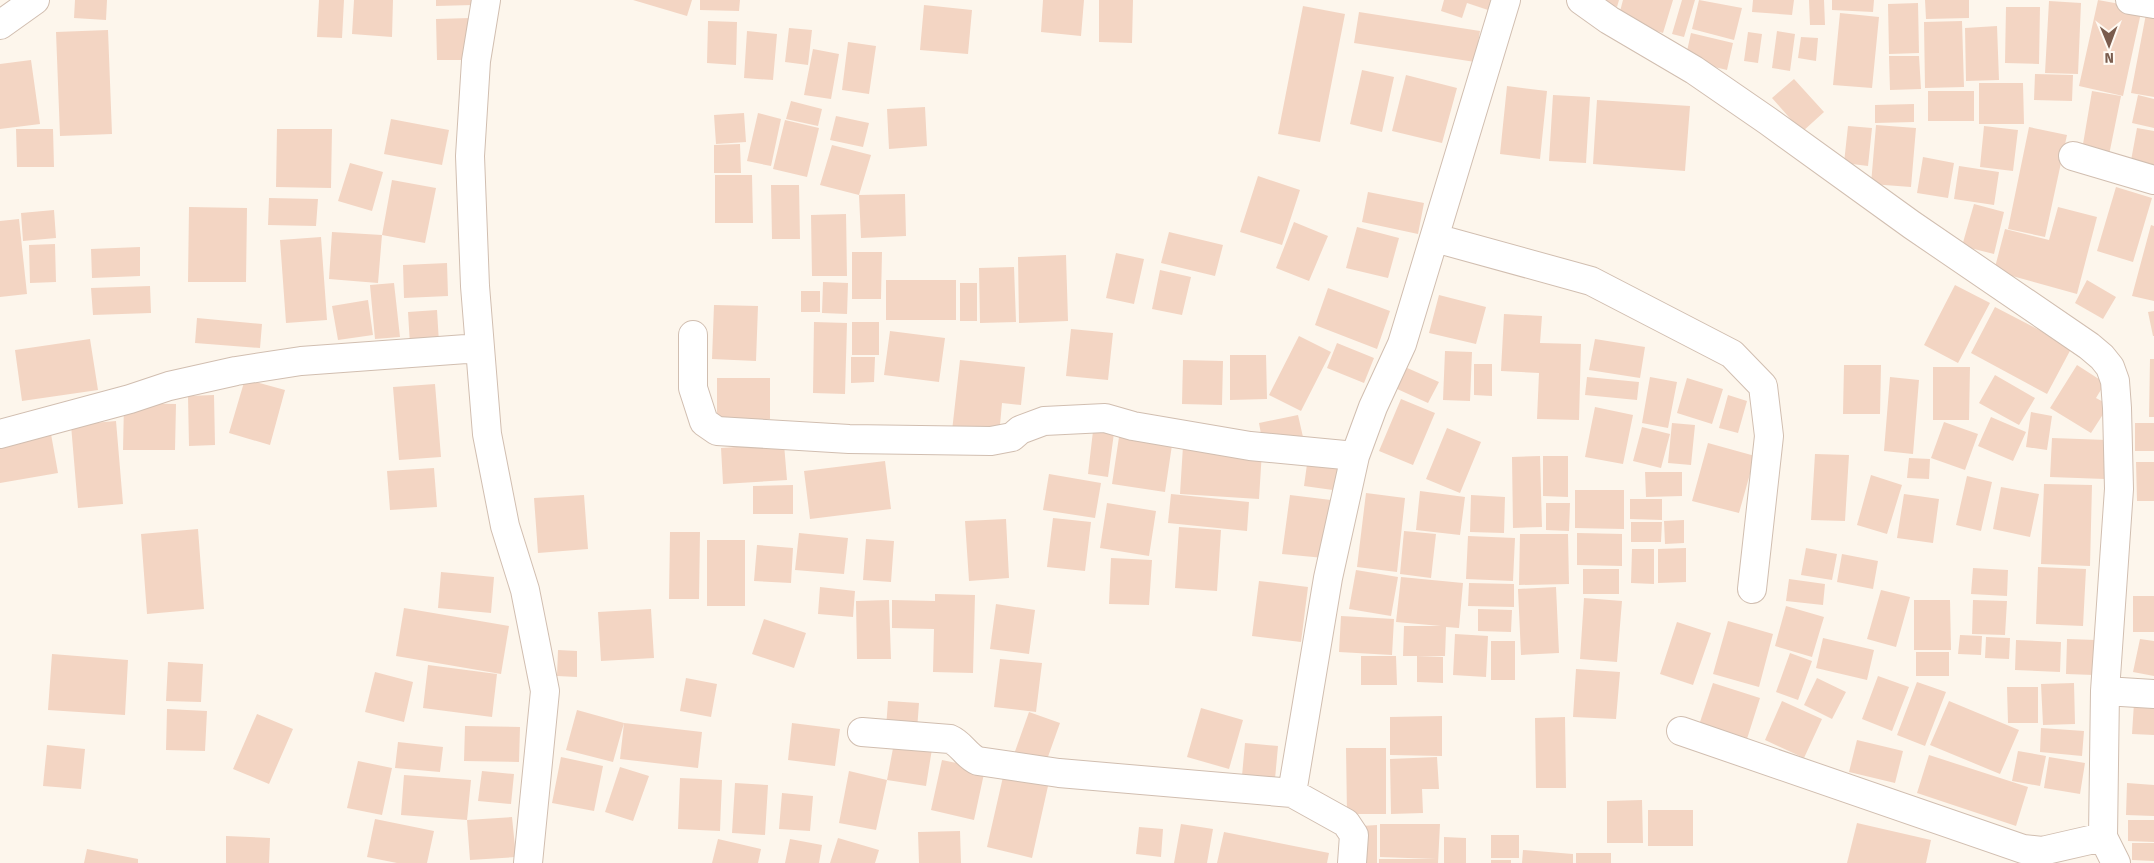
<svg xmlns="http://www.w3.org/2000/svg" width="2154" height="863" viewBox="0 0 2154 863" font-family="'Fira Sans',sans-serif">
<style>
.building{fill:#f3d5c3}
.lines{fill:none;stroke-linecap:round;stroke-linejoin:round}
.minor-casing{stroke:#d1beb0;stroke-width:30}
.minor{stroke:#fff;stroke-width:28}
</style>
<rect width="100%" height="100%" fill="#fdf6ec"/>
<path class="building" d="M75 0H107L106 20 74 18Z
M319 0H344L342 38 317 37Z
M354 0H393L392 37 352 34Z
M436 0H473V5L436 6Z
M633 0H692L687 16Z
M700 0H740L739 11 700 10Z
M1043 0H1084L1081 36 1041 32Z
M1099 0H1133L1132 43 1099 42Z
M1444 0H1491L1488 10 1467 3 1462 18 1441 11Z
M1596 0H1619L1617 7Z
M1623 0H1673L1663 33 1618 19Z
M1682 0H1695L1684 37 1672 34Z
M1699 0 1742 8 1734 40 1692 29Z
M1753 0H1794L1792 15 1752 12Z
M1809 0H1824L1825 25H1810Z
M1832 0H1874L1873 12 1832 10Z
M1925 0H1969V18L1926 19Z
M2098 0 2142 8 2123 96 2079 86Z
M2049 1 2081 3 2078 74 2045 73Z
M1918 3 1919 53 1889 54 1888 4Z
M924 5 972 10 968 54 920 50Z
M1303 6 1345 14 1320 142 1278 134Z
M2006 7H2040L2039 64 2005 63Z
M1359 12 1480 31 1475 62 1354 43Z
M1840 13 1879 17 1872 88 1833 85Z
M2146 14 2154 15V97L2131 93Z
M470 18V60H437L436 19Z
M708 21 737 22 736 65 707 63Z
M1962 21 1964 87 1925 88 1924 22Z
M1997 26 1999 80 1966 81 1965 28Z
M789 28 812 30 808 65 785 62Z
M108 30 112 134 60 136 56 32Z
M747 31 777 34 773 80 744 78Z
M1777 31 1795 34 1790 71 1772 68Z
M1748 32 1762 34 1758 63 1744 61Z
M1691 33 1733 43 1727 70 1685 60Z
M1801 37 1818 38 1816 61 1798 58Z
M848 42 876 46 869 94 842 90Z
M813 49 839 54 831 99 804 95Z
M1889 56H1919L1921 89 1890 90Z
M31 60 40 124 0 129V64Z
M1362 70 1394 77 1382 132 1350 124Z
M2035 74 2073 75 2072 101 2034 100Z
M1406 75 1457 88 1442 143 1392 131Z
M1794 79 1824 112 1802 132 1772 98Z
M1979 83H2023L2024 124H1979Z
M1507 86 1547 91 1540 159 1500 154Z
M1928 91H1974V121H1928Z
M2092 91 2121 96 2109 155 2082 150Z
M1553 95 1590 97 1586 163 1549 161Z
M2138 95 2154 99V128L2132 123Z
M1597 100 1690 106 1685 171 1593 164Z
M791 101 822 109 818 126 786 119Z
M1914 104V122L1875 123V105Z
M925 107 927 146 889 149 887 109Z
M744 113 746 142 716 144 714 115Z
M758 113 781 119 771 166 747 161Z
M836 116 869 123 863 147 830 140Z
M391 119 449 130 442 165 384 154Z
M785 120 819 128 807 177 773 169Z
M1876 125 1916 128 1911 187 1871 184Z
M1848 126 1872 128 1868 166 1844 163Z
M1984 126 2018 130 2013 171 1980 167Z
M2029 127 2067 135 2045 237 2008 229Z
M2137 128 2154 131V171L2130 166Z
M16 129H53L54 167H17Z
M277 129H332L331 188 276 187Z
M740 144 741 173H714V145Z
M832 145 871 155 859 195 905 194 906 236 861 238 859 195 820 185Z
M1923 157 1954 163 1948 198 1917 193Z
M350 163 383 172 372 211 338 201Z
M1959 166 1999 172 1994 205 1954 199Z
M715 175H752L753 223H715Z
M1258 176 1300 190 1282 245 1240 232Z
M392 180 436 188 425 243 382 235Z
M771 185H799L800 239H772Z
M2116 187 2152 198 2133 262 2097 251Z
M1368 192 1424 203 1418 234 1362 222Z
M269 198 318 199 316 226 268 225Z
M1974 204 2004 212 1994 254 1962 246Z
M189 207 247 208 246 282H188Z
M2058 207 2097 217 2077 294 1994 271 2005 229 2049 240Z
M54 210 56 238 23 241 21 213Z
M846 214 847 276H812L811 215Z
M19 219 27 294 0 297V221Z
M1294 222 1328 236 1309 281 1276 268Z
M2151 225 2154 226V301L2132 296Z
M1357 227 1399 238 1388 278 1346 268Z
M332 232 382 235 378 283 329 279Z
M1169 232 1223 245 1215 276 1161 263Z
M321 237 327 320 286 323 280 240Z
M55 244 56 282 30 283 29 245Z
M140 247V276L92 278 91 249Z
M852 252H882L881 299H852Z
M1116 253 1144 259 1134 304 1106 298Z
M1066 255 1068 321 1019 323 1018 257Z
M447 263 448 296 404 298 403 265Z
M1014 267 1016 322 980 323 979 268Z
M1160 270 1191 277 1182 315 1152 309Z
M886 280H956V320H886Z
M2087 280 2116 297 2103 319 2075 303Z
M823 282 848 283 847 314 822 313Z
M394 283 400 337 375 339 370 285Z
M960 283H977V321H960Z
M1955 285 1990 303 1958 363 1924 345Z
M150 286 151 313 93 315 91 288Z
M1328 288 1390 311 1377 349 1315 325Z
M801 291H820V312H801Z
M1439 295 1486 307 1476 344 1429 333Z
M368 300 373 335 338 340 332 306Z
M714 305 758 306 756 361 712 359Z
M1995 307 2072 347 2047 394 1971 353Z
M437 310 439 343 410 345 408 312Z
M2154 311V336H2153L2148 312Z
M1504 314 1542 316 1540 343 1581 344 1579 420 1537 419 1539 373 1501 371Z
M197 318 262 324 260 348 195 343Z
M814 322 847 323 845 394 813 393Z
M852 322H879V355H852Z
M1071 329 1113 333 1108 380 1066 376Z
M890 331 945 338 939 382 884 375Z
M1299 336 1331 352 1301 411 1269 395Z
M90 339 98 390 22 401 15 350Z
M1595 339 1645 347 1640 378 1589 370Z
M1337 343 1374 358 1364 383 1327 368Z
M1445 351 1472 352 1470 401 1443 400Z
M1230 355H1266L1267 399 1230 400Z
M851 357H875L874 382 851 383Z
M2150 359H2154V417H2149Z
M960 360 1025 367 1021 405 1002 403 999 436 952 431Z
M1183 360 1223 361 1222 405 1182 404Z
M1474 364H1492V396L1474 395Z
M1844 365H1881L1880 414H1843Z
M2077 365 2105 383 2096 398 2109 405 2091 433 2050 408Z
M1405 367 1439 382 1428 403 1395 388Z
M1933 367H1970L1969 420H1933Z
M1995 375 2035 398 2019 425 1979 403Z
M1587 377 1639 382 1637 400 1585 395Z
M1650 377 1677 382 1668 428 1642 423Z
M1890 377 1919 380 1913 454 1884 451Z
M717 378H770V419H717Z
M1687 378 1723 389 1712 424 1677 413Z
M245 379 285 390 270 445 229 433Z
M435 384 441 457 399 460 393 387Z
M214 395 215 445 189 446 188 396Z
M1728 395 1747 401 1738 433 1719 428Z
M1401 399 1435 413 1413 465 1379 451Z
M124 403 176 404 175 450H123Z
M1595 407 1633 415 1623 464 1585 457Z
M2031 412 2052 416 2047 450 2026 447Z
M1298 415 1303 437 1263 445 1259 423Z
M1991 417 2026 432 2013 461 1978 446Z
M116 421 123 504 78 508 71 425Z
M1944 422 1978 434 1965 470 1931 458Z
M1672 423 1695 425 1691 465 1668 463Z
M2135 423H2154V451H2135Z
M1642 427 1670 434 1661 468 1633 461Z
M1447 428 1481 442 1460 493 1426 479Z
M1093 431 1114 433 1108 477 1088 474Z
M51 434 58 473 0 483V443Z
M1119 437 1172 445 1165 492 1112 484Z
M2052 438 2107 440 2105 479 2050 477Z
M1708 443 1755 456 1739 513 1692 501Z
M784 444 787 480 723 484 721 448Z
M1183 446 1262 451 1259 499 1180 494Z
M1815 454 1849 455 1845 521 1811 520Z
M1540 456 1542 527 1513 528 1512 457Z
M1543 456H1568V497L1543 496Z
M1308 457 1344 462 1340 491 1304 486Z
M1909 458 1930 459 1929 479 1907 478Z
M885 461 891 509 810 519 804 471Z
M2136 462H2154V501H2137Z
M434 468 437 507 390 510 387 471Z
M1645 472H1682V496L1646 497Z
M1049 474 1101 483 1095 518 1043 510Z
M1871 475 1902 485 1887 534 1857 525Z
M1967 476 1992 482 1981 531 1956 525Z
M2044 484 2092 485 2090 566 2041 564Z
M793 485V514H753V486Z
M2001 487 2039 494 2030 537 1993 529Z
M1575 490H1624V529L1575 528Z
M1420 491 1465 497 1460 535 1416 530Z
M1366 493 1405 498 1397 572 1357 567Z
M1171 494 1249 502 1247 531 1168 523Z
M1904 494 1939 499 1933 543 1897 538Z
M584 495 588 549 538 553 534 498Z
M1290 495 1331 500 1324 558 1282 554Z
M1471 495 1505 497 1504 533 1470 532Z
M1630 499H1662V520L1630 519Z
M1107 503 1156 511 1149 556 1100 548Z
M1546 503H1570L1569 531 1546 530Z
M1053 518 1091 522 1085 571 1047 567Z
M1006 519 1009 578 969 581 965 521Z
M1684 520V543L1665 544 1664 521Z
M1631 522H1662L1661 542H1631Z
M1179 527 1221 530 1217 591 1175 588Z
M198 529 204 609 147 614 141 534Z
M1404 531 1436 534 1431 578 1400 574Z
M670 532H700L699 599H669Z
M799 533 848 538 844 574 795 570Z
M1577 533 1622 534V566L1577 565Z
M1520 534H1568L1569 584 1519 585Z
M1468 536 1515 538 1513 581 1466 579Z
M866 539 894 541 891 582 863 580Z
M707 540H745V606H707Z
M757 545 793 548 791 583 754 581Z
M1686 548V582L1658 583V549Z
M1806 548 1837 554 1832 580 1801 575Z
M1632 549H1654V584L1631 583Z
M1842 554 1878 561 1873 589 1837 582Z
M1111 558 1152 560 1149 605 1109 604Z
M2038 567 2086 569 2083 626 2036 624Z
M1973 568 2008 570 2007 596 1971 594Z
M1583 569H1619V594H1583Z
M1356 570 1398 577 1391 616 1349 609Z
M441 572 494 577 491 613 438 608Z
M1401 577 1463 583 1459 628 1446 627 1445 656H1403L1404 626H1441L1396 622Z
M1789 579 1825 584 1823 605 1786 601Z
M1259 581 1308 587 1301 642 1252 636Z
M1469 583 1514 584V607L1468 606Z
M820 587 855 591 853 617 818 614Z
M1556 587 1559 653 1521 655 1518 589Z
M1881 590 1910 597 1896 647 1867 639Z
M935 594 975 595 973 673 933 672 934 629 892 628V600L935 601Z
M2133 596H2154V632H2133Z
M1584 598 1622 601 1617 662 1580 659Z
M889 600 891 659H857L856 601Z
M1914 600H1950L1951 650H1914Z
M1973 600 2007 601 2005 635 1972 634Z
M996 604 1035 610 1029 654 990 649Z
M1786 606 1824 617 1812 657 1775 646Z
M404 608 509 626 501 674 396 656Z
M651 609 654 658 601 661 598 612Z
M1478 609 1512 610 1511 632 1478 631Z
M1341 616 1394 619 1392 655 1339 652Z
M764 619 806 633 794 668 752 654Z
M1728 621 1773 634 1759 687 1713 674Z
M1677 622 1711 633 1693 685 1660 674Z
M1455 634 1488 636 1486 677 1453 675Z
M1960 635 1982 636 1981 655 1958 654Z
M1986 637 2010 638 2009 659 1985 658Z
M1823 638 1874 650 1867 680 1816 668Z
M2067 639 2096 640 2094 675 2066 674Z
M2140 639 2154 641V676L2133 672Z
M2016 640 2061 642 2060 672 2015 670Z
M1491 641H1515V680H1491Z
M558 650 577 651V677L557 676Z
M1916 652H1949V676H1916Z
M1790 653 1812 661 1798 700 1776 692Z
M52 654 128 660 125 715 48 710Z
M1361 656H1396L1397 685H1361Z
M1417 656 1443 657V683L1417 682Z
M1000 659 1042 663 1036 712 994 707Z
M168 662 203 664 201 702 166 701Z
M428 665 497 674 492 717 423 708Z
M1576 669 1620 672 1616 719 1573 717Z
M375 672 413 682 404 722 365 712Z
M1878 676 1909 687 1892 731 1862 719Z
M686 678 717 684 711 717 680 711Z
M1817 678 1846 692 1832 719 1804 705Z
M1917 682 1946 692 1925 746 1897 735Z
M1713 683 1760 698 1746 742 1698 728Z
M2074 683 2075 724 2043 725 2041 684Z
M2007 687H2038V723H2008Z
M888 701 919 703 917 730 886 728Z
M1782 701 1822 719 1804 758 1765 740Z
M1949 701 2019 730 2000 774 1930 745Z
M2134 703 2154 704V735L2132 734Z
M1201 708 1243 720 1229 769 1187 757Z
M167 709 207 711 205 751 166 750Z
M577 710 624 723 702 732 698 768 620 759 624 723 613 762 566 750Z
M1029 712 1060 723 1044 768 1013 757Z
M257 714 293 729 269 784 233 769Z
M1442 716V756L1390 755V717Z
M1565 717 1566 788H1536L1535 718Z
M792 723 840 729 835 766 788 760Z
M465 726 520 727 519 762 464 761Z
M2041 728 2084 731 2082 756 2040 752Z
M1857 740 1903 751 1895 783 1849 772Z
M398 742 443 747 440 772 395 768Z
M894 743 932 749 926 786 887 780Z
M1245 743 1278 746 1275 779 1242 776Z
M47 745 85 749 81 789 43 786Z
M1346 748H1386V814H1347Z
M2018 751 2046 756 2040 786 2012 781Z
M1929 755 2028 787 2016 826 1917 793Z
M561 757 603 766 594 811 552 803Z
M1437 757 1439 789H1422L1423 813 1391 814 1390 759Z
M2049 757 2085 763 2080 794 2044 788Z
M942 760 985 769 974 820 931 810Z
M358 761 392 768 382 815 347 808Z
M620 767 649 776 633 821 605 812Z
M1005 768 1050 777 1032 858 987 847Z
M482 771 514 774 511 804 478 801Z
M849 771 887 780 876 830 839 823Z
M404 775 471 780 467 820 401 815Z
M680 778 722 780 720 831 678 829Z
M735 783 768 785 765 835 732 833Z
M2127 783 2154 785V816L2126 815Z
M782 793 813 796 810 831 779 829Z
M1642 800 1643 843H1607V801Z
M1648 810H1693V846H1648Z
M512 817 516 857 470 860 467 820Z
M375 819 434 831 427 863H397L367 857Z
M2128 820H2154V842L2128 841Z
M1857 823 1931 840 1926 863H1847Z
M1181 824 1213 829 1207 863H1174Z
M1380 824H1440L1438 863H1379V859H1436L1380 857Z
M1377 825V863H1362L1361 826Z
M1139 827 1163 829 1161 857 1136 854Z
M960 831 961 863H919L918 832Z
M1224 832 1329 853 1327 863H1217Z
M1491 835H1519V858H1491Z
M226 836 270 838 269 863H226Z
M1444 837 1466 838V863H1444Z
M838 838 879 850 875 863H830Z
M718 839 761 849 758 863H712Z
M790 839 822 845 819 863H785Z
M2132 843H2154V861L2132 860Z
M87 849 138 859V863H84Z
M1523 850 1573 854V863H1522Z
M1576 853H1611V863H1576Z
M1491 860H1511V863H1491Z"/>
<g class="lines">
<defs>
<path id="minor" d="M486 0 476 61 470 156 475 286 487 434 505 526 525 590 545 691 528 863
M1581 0 1609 20 1694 70 1768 121 1912 225 2089 346 2102 357 2110 367 2115 381 2117 408 2119 489 2105 691 2103 837 2116 863
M2130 0 2154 4
M0 25 35 0
M2073 156 2154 180
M1435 238 1591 281 1732 354 1763 386 1769 436 1752 589
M693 335V388L704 422 717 431 849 439 991 441 1012 437 1020 430 1044 421 1105 418 1133 426 1250 446 1355 456
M0 434 130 399 169 386 236 371 301 361 480 348
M2105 691 2154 694
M1681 731 2023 849 2042 851 2103 837
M862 732 950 739C962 744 966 756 978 761L1059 773 1292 793
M1352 863 1354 835 1346 823 1292 793 1328 578 1355 456 1373 407 1402 344 1506 0"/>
</defs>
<use href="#minor" class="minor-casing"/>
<use href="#minor" class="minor"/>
</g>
<g transform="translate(2109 45) rotate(179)" stroke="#fffaf3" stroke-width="4" paint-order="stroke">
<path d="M0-4L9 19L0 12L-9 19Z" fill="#7a5c4d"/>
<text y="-8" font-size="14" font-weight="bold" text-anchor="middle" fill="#7a5c4d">N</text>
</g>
</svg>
